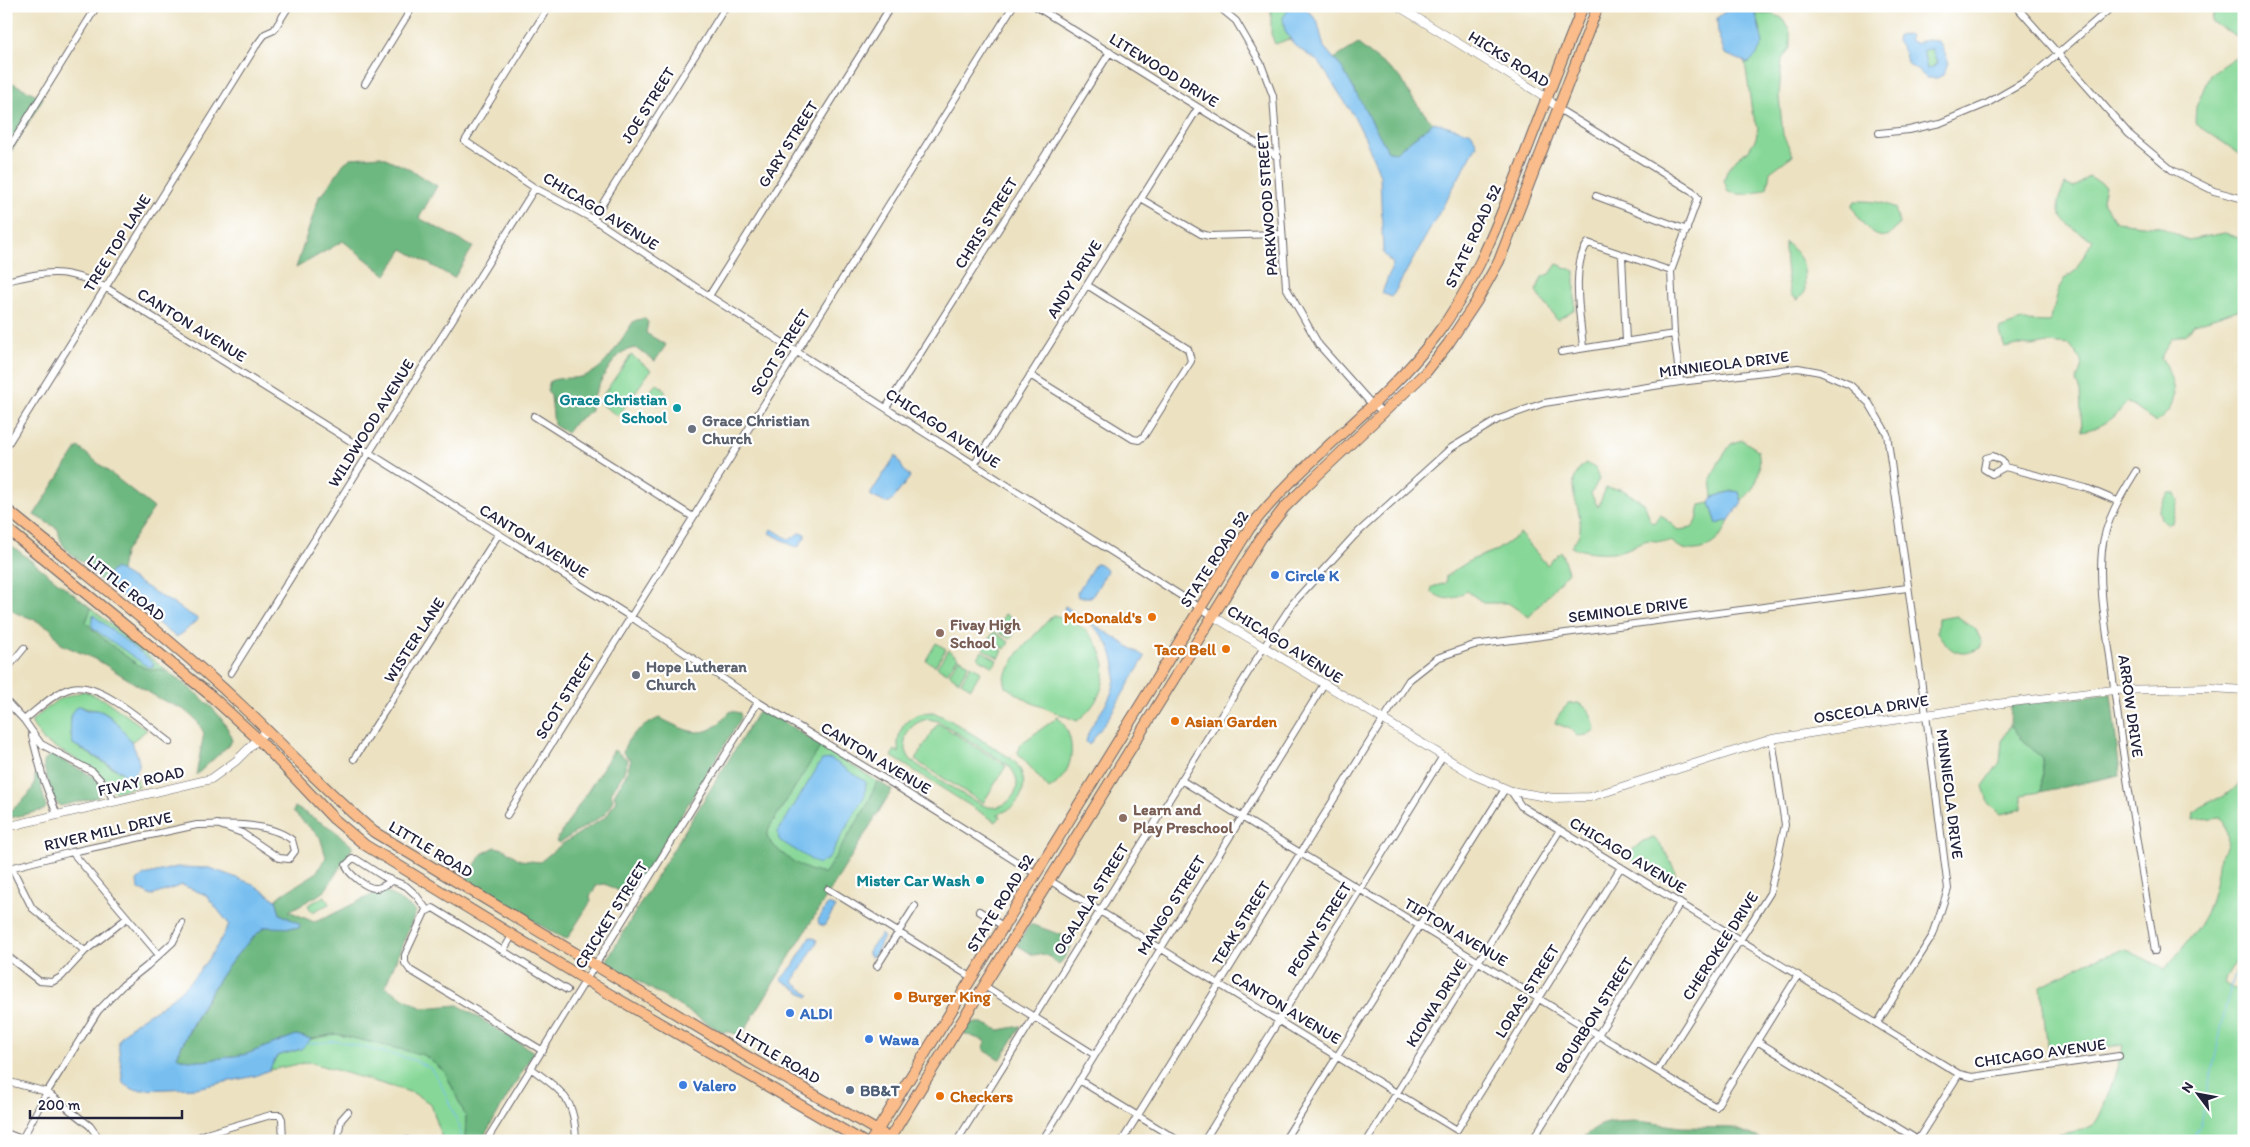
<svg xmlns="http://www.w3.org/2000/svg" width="2250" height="1147" viewBox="0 0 2250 1147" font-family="Itim,sans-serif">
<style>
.green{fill:#87d898;stroke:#547d6a;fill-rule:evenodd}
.forest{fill:#6db880;stroke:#486d5e}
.water{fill:#78bff0;stroke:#4d7096;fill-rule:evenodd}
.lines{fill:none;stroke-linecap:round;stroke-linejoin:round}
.stream{stroke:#78bff0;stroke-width:1}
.minor-casing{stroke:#69656a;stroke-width:8}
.tertiary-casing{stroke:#69656a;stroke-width:9}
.primary-casing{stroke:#69656a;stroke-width:12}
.minor{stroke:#fff;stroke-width:6}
.tertiary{stroke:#fff;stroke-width:8}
.primary{stroke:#f9bc8a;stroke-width:10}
.culture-dot{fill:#0f9aa8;stroke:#fff;stroke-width:2}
.worship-dot{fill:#6b7280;stroke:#fff;stroke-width:2}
.shop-dot{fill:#3f7fe0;stroke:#fff;stroke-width:2}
.food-dot{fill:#e8710a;stroke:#fff;stroke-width:2}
.education-dot{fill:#8d6e63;stroke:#fff;stroke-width:2}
.service-dot{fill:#5c6f8a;stroke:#fff;stroke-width:2}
.labels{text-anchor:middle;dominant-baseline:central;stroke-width:4.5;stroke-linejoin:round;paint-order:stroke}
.street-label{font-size:16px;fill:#22223b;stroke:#fff}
.culture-label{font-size:16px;font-weight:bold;fill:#0d838f;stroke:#fff;text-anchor:end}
.worship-label{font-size:16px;font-weight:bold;fill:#5b616d;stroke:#fff;text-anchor:start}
.shop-label{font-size:16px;font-weight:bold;fill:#366cbe;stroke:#fff;text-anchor:start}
.food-label{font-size:16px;font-weight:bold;fill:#c56008;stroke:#fff;text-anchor:start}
.education-label{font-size:16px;font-weight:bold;fill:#785e54;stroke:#fff;text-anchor:start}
.service-label{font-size:16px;font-weight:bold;fill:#4e5e75;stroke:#fff;text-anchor:start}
</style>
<rect width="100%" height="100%" fill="#fff"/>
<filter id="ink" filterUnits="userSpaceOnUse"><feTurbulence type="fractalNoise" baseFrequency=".02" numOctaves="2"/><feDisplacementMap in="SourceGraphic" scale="10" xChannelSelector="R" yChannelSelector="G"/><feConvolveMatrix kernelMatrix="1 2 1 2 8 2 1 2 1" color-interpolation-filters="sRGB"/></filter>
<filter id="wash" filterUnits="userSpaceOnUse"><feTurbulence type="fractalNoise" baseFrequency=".0096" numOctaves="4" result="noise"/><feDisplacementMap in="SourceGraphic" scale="20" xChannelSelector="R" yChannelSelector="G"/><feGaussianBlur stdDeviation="1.12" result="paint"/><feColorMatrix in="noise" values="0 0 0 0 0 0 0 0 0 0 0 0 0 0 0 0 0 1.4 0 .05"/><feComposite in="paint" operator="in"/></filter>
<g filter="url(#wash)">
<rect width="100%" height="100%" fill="#ece2c2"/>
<path class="green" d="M1271 6H1296L1290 7 1285 31 1290 39 1275 44 1271 34Z
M2232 6H2244V43L2237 36 2211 22 2213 14Z
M1756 14H1771L1782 18 1790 32V48L1782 59 1779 96 1783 135 1793 155 1770 172 1767 188C1753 195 1743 196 1728 192L1724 180 1728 169 1738 157 1748 151 1756 138 1758 127 1752 112 1745 62 1748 63 1761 30Z
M1923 49H1932L1937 62 1930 70 1927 69Z
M2244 51V157L2195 123 2196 107 2210 74Z
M2089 177 2105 186 2102 200 2116 222 2160 227 2188 240 2225 233 2244 240V308L2194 324 2187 334 2171 339 2160 359C2168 364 2167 368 2170 376 2177 395 2175 410 2156 422L2127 402C2114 419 2104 427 2082 431L2080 391 2076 382C2084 362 2084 363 2070 345L2048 343 2032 346 2018 345 2005 348 1999 329 2021 321 2050 322 2059 288 2064 279 2075 271 2093 240C2078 232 2059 223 2058 204 2058 198 2063 190 2065 184L2074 188Z
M1855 201C1868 201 1883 201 1895 208L1899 224C1881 254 1861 223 1852 206Z
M1785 242C1807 261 1804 266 1805 292L1798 300 1791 295C1787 277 1785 261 1785 242Z
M1557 264 1575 271V309L1557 320 1536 291 1542 277 1550 274Z
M631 355 651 370 618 416 598 402Z
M656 383 663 388 666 393 659 405 652 401 653 394 650 392Z
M1742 440 1758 450C1762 471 1758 487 1742 500L1739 492 1733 491 1713 497 1711 479 1719 462 1731 444Z
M1585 463 1595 468 1599 479 1591 494 1598 507 1606 488 1621 489 1644 503 1651 522 1654 523 1660 514 1678 530 1692 528 1697 521 1700 505 1710 503 1717 524 1729 520C1724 538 1705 555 1684 549 1680 548 1675 544 1671 541 1662 543 1650 539 1644 541 1639 542 1634 546 1630 548 1614 555 1587 553 1571 547 1574 542 1580 535 1580 530 1583 503 1560 488 1585 463Z
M2168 493H2175L2178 500 2172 523 2167 524 2161 519 2159 511Z
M1520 534 1547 565 1561 551 1568 572 1529 617 1508 603H1484L1467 591C1452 600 1447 602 1431 592L1432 587 1446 583V576L1471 560 1497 550Z
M91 608 167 671C159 668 155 670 148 669 137 667 93 632 86 622Z
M1005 614 1020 623 1016 630 1001 621Z
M1053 615C1108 625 1123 687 1077 721L1030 702 1006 687 1004 677 1019 652Z
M1957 616 1976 630 1982 642 1980 648C1959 659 1949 651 1937 632L1938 619Z
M999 622 1015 632 1010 639 995 630Z
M994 632 1009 642 1005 649 989 639Z
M988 641 1003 651 999 658 983 649Z
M936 643 946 649 935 666 926 660Z
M948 650 958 657 947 673 937 667Z
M982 651 997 660 993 667 978 658Z
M959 658 969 664 959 681 949 674Z
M971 665 981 671 971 688 961 682Z
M84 691 105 700 147 730 131 742C123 730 114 716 100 711 92 708 88 711 81 706L71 716V736L73 744 111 767 132 777 136 772 138 786 115 792 95 770 44 741 32 724V721L57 700Z
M1578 703C1590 708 1593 717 1595 730L1587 735 1577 736 1570 729 1555 723 1560 713 1568 704Z
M933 712 950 720 1012 759C1033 778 1024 808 997 814L1001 816 996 822 891 756 895 750 899 753C894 729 909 712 933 712ZM928 719 938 721 1008 765C1015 772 1019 781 1016 790 1012 802 1000 809 988 807 976 804 922 769 911 760 898 742 907 723 928 719Z
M1058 717C1078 738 1076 773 1049 789L1018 753 1019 745Z
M938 723 1006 766 983 803 915 760Z
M2010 725 2018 736 2042 758 2043 775 2040 792 2022 795V809L2001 814 1988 803 1983 786 2000 762 2002 741Z
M821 746 877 781 868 804 825 874C807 874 776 852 767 837L769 828Z
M2244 775V954L2235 963 2224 981 2233 988 2244 992V1141H2041C2054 1133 2081 1133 2093 1125 2102 1119 2121 1058 2123 1045L2048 1053 2041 986 2087 962 2125 949 2165 969C2180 951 2197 932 2207 911 2214 895 2217 874 2219 857 2232 846 2228 831 2221 817L2193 820 2194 812C2206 801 2223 799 2234 789 2238 785 2241 780 2244 775Z
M1654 838C1667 851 1674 864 1677 882L1661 880 1625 856 1643 841Z
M325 896 329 904 312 912 308 905Z
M336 1034 424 1055 445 1072 466 1117 465 1141H443L431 1104 413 1093 309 1062 269 1070 277 1056 301 1049 311 1039Z"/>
<path class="forest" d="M1358 44 1401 78 1410 95 1432 123 1396 152 1388 151 1342 68 1334 59Z
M6 80 43 98 6 160Z
M381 156 407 168 437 186 419 218 473 247 454 278 403 249 386 275 343 241 296 268 320 194 322 195 344 163 351 158Z
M644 318 648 322 646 333 666 345 655 361 635 348C632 349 626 350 623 352 611 360 590 396 591 411L575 422 567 433 554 425 551 396 547 390 550 381C560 377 570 379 581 377 608 370 618 342 634 321Z
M78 447 154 508 124 553 121 572 115 569 103 582 92 574 91 568C74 556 61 551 58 529L34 515Z
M6 541 91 608 86 622C93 632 137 667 148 669 155 670 159 668 167 671 189 688 226 712 232 741L228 746 196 775 204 733 197 721 183 709 158 698 99 661 61 644 50 628 33 619 14 612 9 606 6 602Z
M2111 694 2120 775 2040 792 2043 775 2042 758 2018 736 2010 725 2011 705Z
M760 709 767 711 821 746 769 828 767 837C776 852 807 874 825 873L868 804 877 781 892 790 741 1036 730 1032H722L608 963 607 960 650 887Z
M731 711 740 713 741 718 631 897 605 884 597 885 590 897 591 901 567 939 557 935 465 881 482 854 495 847 504 849 520 860 540 862 562 844 607 816 616 800 614 795 626 775 631 760 623 753C626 735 643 726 659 718 675 724 696 740 714 727 721 723 725 716 731 711Z
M614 750 628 760 623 774 611 793 613 800 605 814 559 843 556 841Z
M52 755 94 777 103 787 98 797 60 806 54 800 44 768C43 760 46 758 52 755Z
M38 772 46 807 44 810 6 819V815C19 803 37 793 35 774Z
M295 807 334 830 353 847 324 892 289 911 314 922 325 918 383 889 416 911 385 987 422 1008 458 1005 534 1052 481 1141H465L466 1117 445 1072 424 1055 336 1034 311 1039 296 1035 247 1054 203 1061 180 1059 177 1056C199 1012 226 957 265 927L299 928 300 924 280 914 276 900 281 895 316 873 326 857 320 837 293 812Z
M1030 924 1062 935 1070 941 1071 947 1060 964 1058 965 1050 957 1041 954 1033 955 1017 945Z
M973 1023H982L999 1030 1021 1026 1001 1059H999L984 1050 985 1041 965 1034 964 1031 969 1024Z
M1638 1121 1681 1127 1734 1128 1767 1141H1580C1600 1120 1610 1122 1638 1121Z"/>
<path class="water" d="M1303 6 1317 20 1324 47 1342 68 1388 151 1396 152 1434 122 1472 133 1477 145 1392 297 1382 293 1393 264 1383 253 1380 175 1365 138 1354 116 1319 62 1295 46 1285 31 1283 18 1290 7Z
M1732 6 1755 10 1763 43 1756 56 1748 63 1725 54 1718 34 1717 18Z
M1907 34 1910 36 1909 40 1915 43 1926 40 1939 41 1949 63 1943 75 1937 78H1927L1907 63 1905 53 1897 41 1898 36ZM1932 49 1937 62 1935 66 1927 69 1923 50Z
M896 455 903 469 910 477 890 503H886L871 496V493Z
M1733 491 1739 492 1742 502 1729 520 1717 524 1710 503 1713 497Z
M772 529 790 540 799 533 805 534V537L799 546 795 547 770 533Z
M1098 563 1107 569 1106 573 1092 597H1078L1077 593 1095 564Z
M115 568 198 619 183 633 176 637 103 582 108 574Z
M1065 606 1145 657 1109 717 1089 745 1086 742C1089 723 1104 712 1111 694 1126 656 1100 622 1064 610Z
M93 615 150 660 154 664 153 666 148 667 94 629 91 624Z
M77 706C83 706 83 709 88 710 92 710 95 709 100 711 116 717 137 745 139 763 140 769 135 773 132 777L124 776 122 772 73 744C70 732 68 715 77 706Z
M831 759 866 782 865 795 828 859 818 864 779 840 778 832 822 760Z
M177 867 210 868 253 884 276 900 280 914 300 924 299 928 265 927C229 954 195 1015 177 1056L180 1059 203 1061 247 1054 296 1035 311 1039 301 1049 277 1056 269 1070 255 1076 196 1088 140 1090 132 1089 123 1083 118 1042C129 1022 150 1015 168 1001 196 980 213 955 229 924L206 895 182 885 151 896 138 888 137 881 144 875Z
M828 904 836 907 824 926 819 924 818 920Z
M881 934 884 937 875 955 871 957 868 955V952Z
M810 937 816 939 817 942 793 982 810 995 808 997 781 979 793 966Z"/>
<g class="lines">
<path class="stream" d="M306 1044 337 1041 414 1060 430 1068 440 1082 460 1128V1141
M2190 1141 2201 1124 2227 1001 2244 944"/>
</g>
</g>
<g filter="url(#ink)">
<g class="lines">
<defs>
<path id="minor" d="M549 6 465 141 535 188 593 219 709 296 1213 616
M1035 6 1278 157
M1218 6 1236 21 1261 64 1273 96 1286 287 1319 345 1368 400 1384 413
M2016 6 2129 134 2172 170 2214 191 2244 199
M365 84 413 6
M1557 108 1692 191 1698 198 1671 271 1674 334 1680 382
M1879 133 1909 130 1940 123 1986 104 2026 81 2113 6
M6 153 97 6
M1596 196 1687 230
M1141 199 1201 234 1209 236 1281 234
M593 219 726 6
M1622 256 1626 341
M6 281C49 271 64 268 105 287L631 617 758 702 893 784 1036 874
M709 296 891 6
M1583 348C1581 320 1570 266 1588 243L1671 271
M1561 352 1674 334
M1030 375 1133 439 1139 440 1144 436 1191 361 1188 349 1087 285
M886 408 1110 52
M534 416 693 517
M6 447 256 46 265 34 274 30 289 6
M974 465 1198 108
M2005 467 2002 461 1993 456 1986 458 1984 469 1992 474 2005 467 2086 488 2117 501
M2136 471C2121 495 2105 521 2102 550 2098 590 2107 631 2112 671 2123 765 2140 858 2155 951
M6 670 24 648
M231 673 535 188
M6 701 24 720 41 744 93 772 106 786 114 801
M24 720C38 709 55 692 72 688 100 681 148 726 170 742
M32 736 43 778 57 815
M354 759 498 535
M1181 780 1716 1107 1798 975
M1511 791 1521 806 1959 1074 1972 1077 2119 1056
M507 815 1013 6
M72 852 159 955
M12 868 32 908 85 951
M6 869 72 852 197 825C226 824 269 822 292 840L295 851 289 859 279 858 242 833 217 824
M1049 880 1457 1130 1621 867
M394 881C388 882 382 888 376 888 367 889 347 873 346 865L352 859H356L384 877 406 886 416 895 427 910
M828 889 971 977
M979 911 1003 926
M503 951 512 936
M6 955 39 981 52 982 61 977 85 951 127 918
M877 966 915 906
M983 985 1095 1055
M1757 1041 1918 1140
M543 1051 410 970 405 963V955L425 912 433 908 567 990
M532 1069C564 1093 575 1099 576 1141
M1657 1071 1770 893 1785 825 1772 739
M1079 1080 1179 1141
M6 1081 47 1092 90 1126 101 1141
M6 1133 24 1140
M407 1140V1141
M21 1141 47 1092 98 1011 123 985 147 966 173 942 182 923
M189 1141 206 1134 271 1115H280L282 1119 283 1141
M337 1141 341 1120 348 1112
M486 1141 758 702
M957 1141 1264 647 1293 603 1354 536 1451 448 1499 419 1544 403 1680 382 1798 368 1820 372 1850 385 1869 403 1887 434 1926 715 1948 889 1933 935 1877 1024
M1042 1141 1324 684
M1122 1141 1383 720 1409 680 1437 658 1474 645 1907 588
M1204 1141 1443 756
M1284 1141 1505 789
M1367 1141 1560 830
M1532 1141 1680 903
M1917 1141 1959 1074"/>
<path id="tertiary" d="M1398 6 1547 98 1553 104
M1213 616 1474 775 1511 791 1553 798 1590 797 1772 739 1996 704 2114 690 2212 688 2244 690
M6 827 211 779 236 761 266 731"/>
<path id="primary" d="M6 509C85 574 168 636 242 706 286 748 328 793 374 832L736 1050 883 1134
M6 528 210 695 258 739 334 819 365 845 594 985 862 1141
M871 1141 1249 529C1304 458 1381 408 1435 337 1475 285 1497 225 1521 165 1541 112 1562 59 1583 6
M888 1141 1261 538 1284 508 1308 484 1426 372 1448 344 1476 302 1499 261 1598 6"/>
</defs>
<use href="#minor" class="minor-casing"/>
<use href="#tertiary" class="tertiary-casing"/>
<use href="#primary" class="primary-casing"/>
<use href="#minor" class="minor"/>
<use href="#tertiary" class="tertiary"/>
<use href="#primary" class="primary"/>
</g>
</g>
<g class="culture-dot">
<circle cx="677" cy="408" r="5"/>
<circle cx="980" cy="880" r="5"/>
</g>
<g class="worship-dot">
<circle cx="692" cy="429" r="5"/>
<circle cx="636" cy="675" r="5"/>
</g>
<g class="shop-dot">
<circle cx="1275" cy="575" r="5"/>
<circle cx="790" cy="1013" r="5"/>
<circle cx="869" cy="1039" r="5"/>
<circle cx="683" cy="1085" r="5"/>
</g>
<g class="food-dot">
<circle cx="1152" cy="617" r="5"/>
<circle cx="1226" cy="649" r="5"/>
<circle cx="1175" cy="721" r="5"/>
<circle cx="898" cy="996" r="5"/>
<circle cx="940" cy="1096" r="5"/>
</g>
<g class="education-dot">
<circle cx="940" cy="633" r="5"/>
<circle cx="1123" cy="818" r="5"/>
</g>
<circle class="service-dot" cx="850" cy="1090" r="5"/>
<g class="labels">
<g class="street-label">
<text transform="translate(1509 59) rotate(32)">HICKS ROAD</text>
<text transform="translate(1164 70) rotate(32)">LITEWOOD DRIVE</text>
<text transform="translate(648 105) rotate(-58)">JOE STREET</text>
<text transform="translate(788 144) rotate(-58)">GARY STREET</text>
<text transform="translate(1267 204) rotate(-94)">PARKWOOD STREET</text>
<text transform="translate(601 211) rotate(32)">CHICAGO AVENUE</text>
<text transform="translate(986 223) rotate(-58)">CHRIS STREET</text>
<text transform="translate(1473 236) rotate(-65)">STATE ROAD 52</text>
<text transform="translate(117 243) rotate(-58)">TREE TOP LANE</text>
<text transform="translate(1074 279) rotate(-58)">ANDY DRIVE</text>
<text transform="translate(192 325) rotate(32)">CANTON AVENUE</text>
<text transform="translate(780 352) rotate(-58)">SCOT STREET</text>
<text transform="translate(1724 364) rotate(-7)">MINNIEOLA DRIVE</text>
<text transform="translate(371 423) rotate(-58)">WILDWOOD AVENUE</text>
<text transform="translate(943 428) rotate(33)">CHICAGO AVENUE</text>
<text transform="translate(534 541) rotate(32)">CANTON AVENUE</text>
<text transform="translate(1214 559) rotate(-57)">STATE ROAD 52</text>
<text transform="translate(126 588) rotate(39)">LITTLE ROAD</text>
<text transform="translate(1628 610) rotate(-7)">SEMINOLE DRIVE</text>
<text transform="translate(414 640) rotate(-57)">WISTER LANE</text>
<text transform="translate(1285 644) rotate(32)">CHICAGO AVENUE</text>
<text transform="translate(565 696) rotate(-58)">SCOT STREET</text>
<text transform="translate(2131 706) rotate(82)">ARROW DRIVE</text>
<text transform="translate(1871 709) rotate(-9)">OSCEOLA DRIVE</text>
<text transform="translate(876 758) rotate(31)">CANTON AVENUE</text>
<text transform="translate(141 781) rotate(-13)">FIVAY ROAD</text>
<text transform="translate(1950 794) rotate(83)">MINNIEOLA DRIVE</text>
<text transform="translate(108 831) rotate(-13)">RIVER MILL DRIVE</text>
<text transform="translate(431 849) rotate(31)">LITTLE ROAD</text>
<text transform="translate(1628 855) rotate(31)">CHICAGO AVENUE</text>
<text transform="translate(1091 899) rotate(-58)">OGALALA STREET</text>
<text transform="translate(1000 903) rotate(-58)">STATE ROAD 52</text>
<text transform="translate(1171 905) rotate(-58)">MANGO STREET</text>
<text transform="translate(611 915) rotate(-58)">CRICKET STREET</text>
<text transform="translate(1241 923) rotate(-58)">TEAK STREET</text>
<text transform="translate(1319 929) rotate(-58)">PEONY STREET</text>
<text transform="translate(1456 932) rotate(31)">TIPTON AVENUE</text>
<text transform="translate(1720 946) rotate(-57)">CHEROKEE DRIVE</text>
<text transform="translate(1527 991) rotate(-58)">LORAS STREET</text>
<text transform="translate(1436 1003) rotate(-58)">KIOWA DRIVE</text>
<text transform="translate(1286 1008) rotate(31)">CANTON AVENUE</text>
<text transform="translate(1594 1015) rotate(-58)">BOURBON STREET</text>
<text transform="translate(2040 1053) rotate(-8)">CHICAGO AVENUE</text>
<text transform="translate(778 1056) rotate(30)">LITTLE ROAD</text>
</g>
<g class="culture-label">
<text x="667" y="399">Grace Christian<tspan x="667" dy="18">School</tspan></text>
<text x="970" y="880">Mister Car Wash</text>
</g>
<g class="worship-label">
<text x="702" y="420">Grace Christian<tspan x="702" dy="18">Church</tspan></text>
<text x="646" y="666">Hope Lutheran<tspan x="646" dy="18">Church</tspan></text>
</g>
<g class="shop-label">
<text x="1285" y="575">Circle K</text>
<text x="800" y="1013">ALDI</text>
<text x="879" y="1039">Wawa</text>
<text x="693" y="1085">Valero</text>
</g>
<g class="food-label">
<text x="1142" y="617" text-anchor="end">McDonald's</text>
<text x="1216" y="649" text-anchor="end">Taco Bell</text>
<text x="1185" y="721">Asian Garden</text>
<text x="908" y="996">Burger King</text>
<text x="950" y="1096">Checkers</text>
</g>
<g class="education-label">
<text x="950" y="624">Fivay High<tspan x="950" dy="18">School</tspan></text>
<text x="1133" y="809">Learn and<tspan x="1133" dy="18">Play Preschool</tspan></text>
</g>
<g class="service-label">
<text x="860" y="1090">BB&amp;T</text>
</g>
</g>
<rect width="2250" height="1147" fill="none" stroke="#fff" stroke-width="25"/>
<g transform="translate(2198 1094) rotate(302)" stroke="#ffffff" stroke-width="4" paint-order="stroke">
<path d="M0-4L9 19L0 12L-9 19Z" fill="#22223b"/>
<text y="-8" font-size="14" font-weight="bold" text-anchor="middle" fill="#22223b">N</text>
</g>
<path d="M30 1110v8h152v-8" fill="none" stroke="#22223b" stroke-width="2.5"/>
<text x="38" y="1110" font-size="15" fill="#22223b" stroke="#ffffff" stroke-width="4" paint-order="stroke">200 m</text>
</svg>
